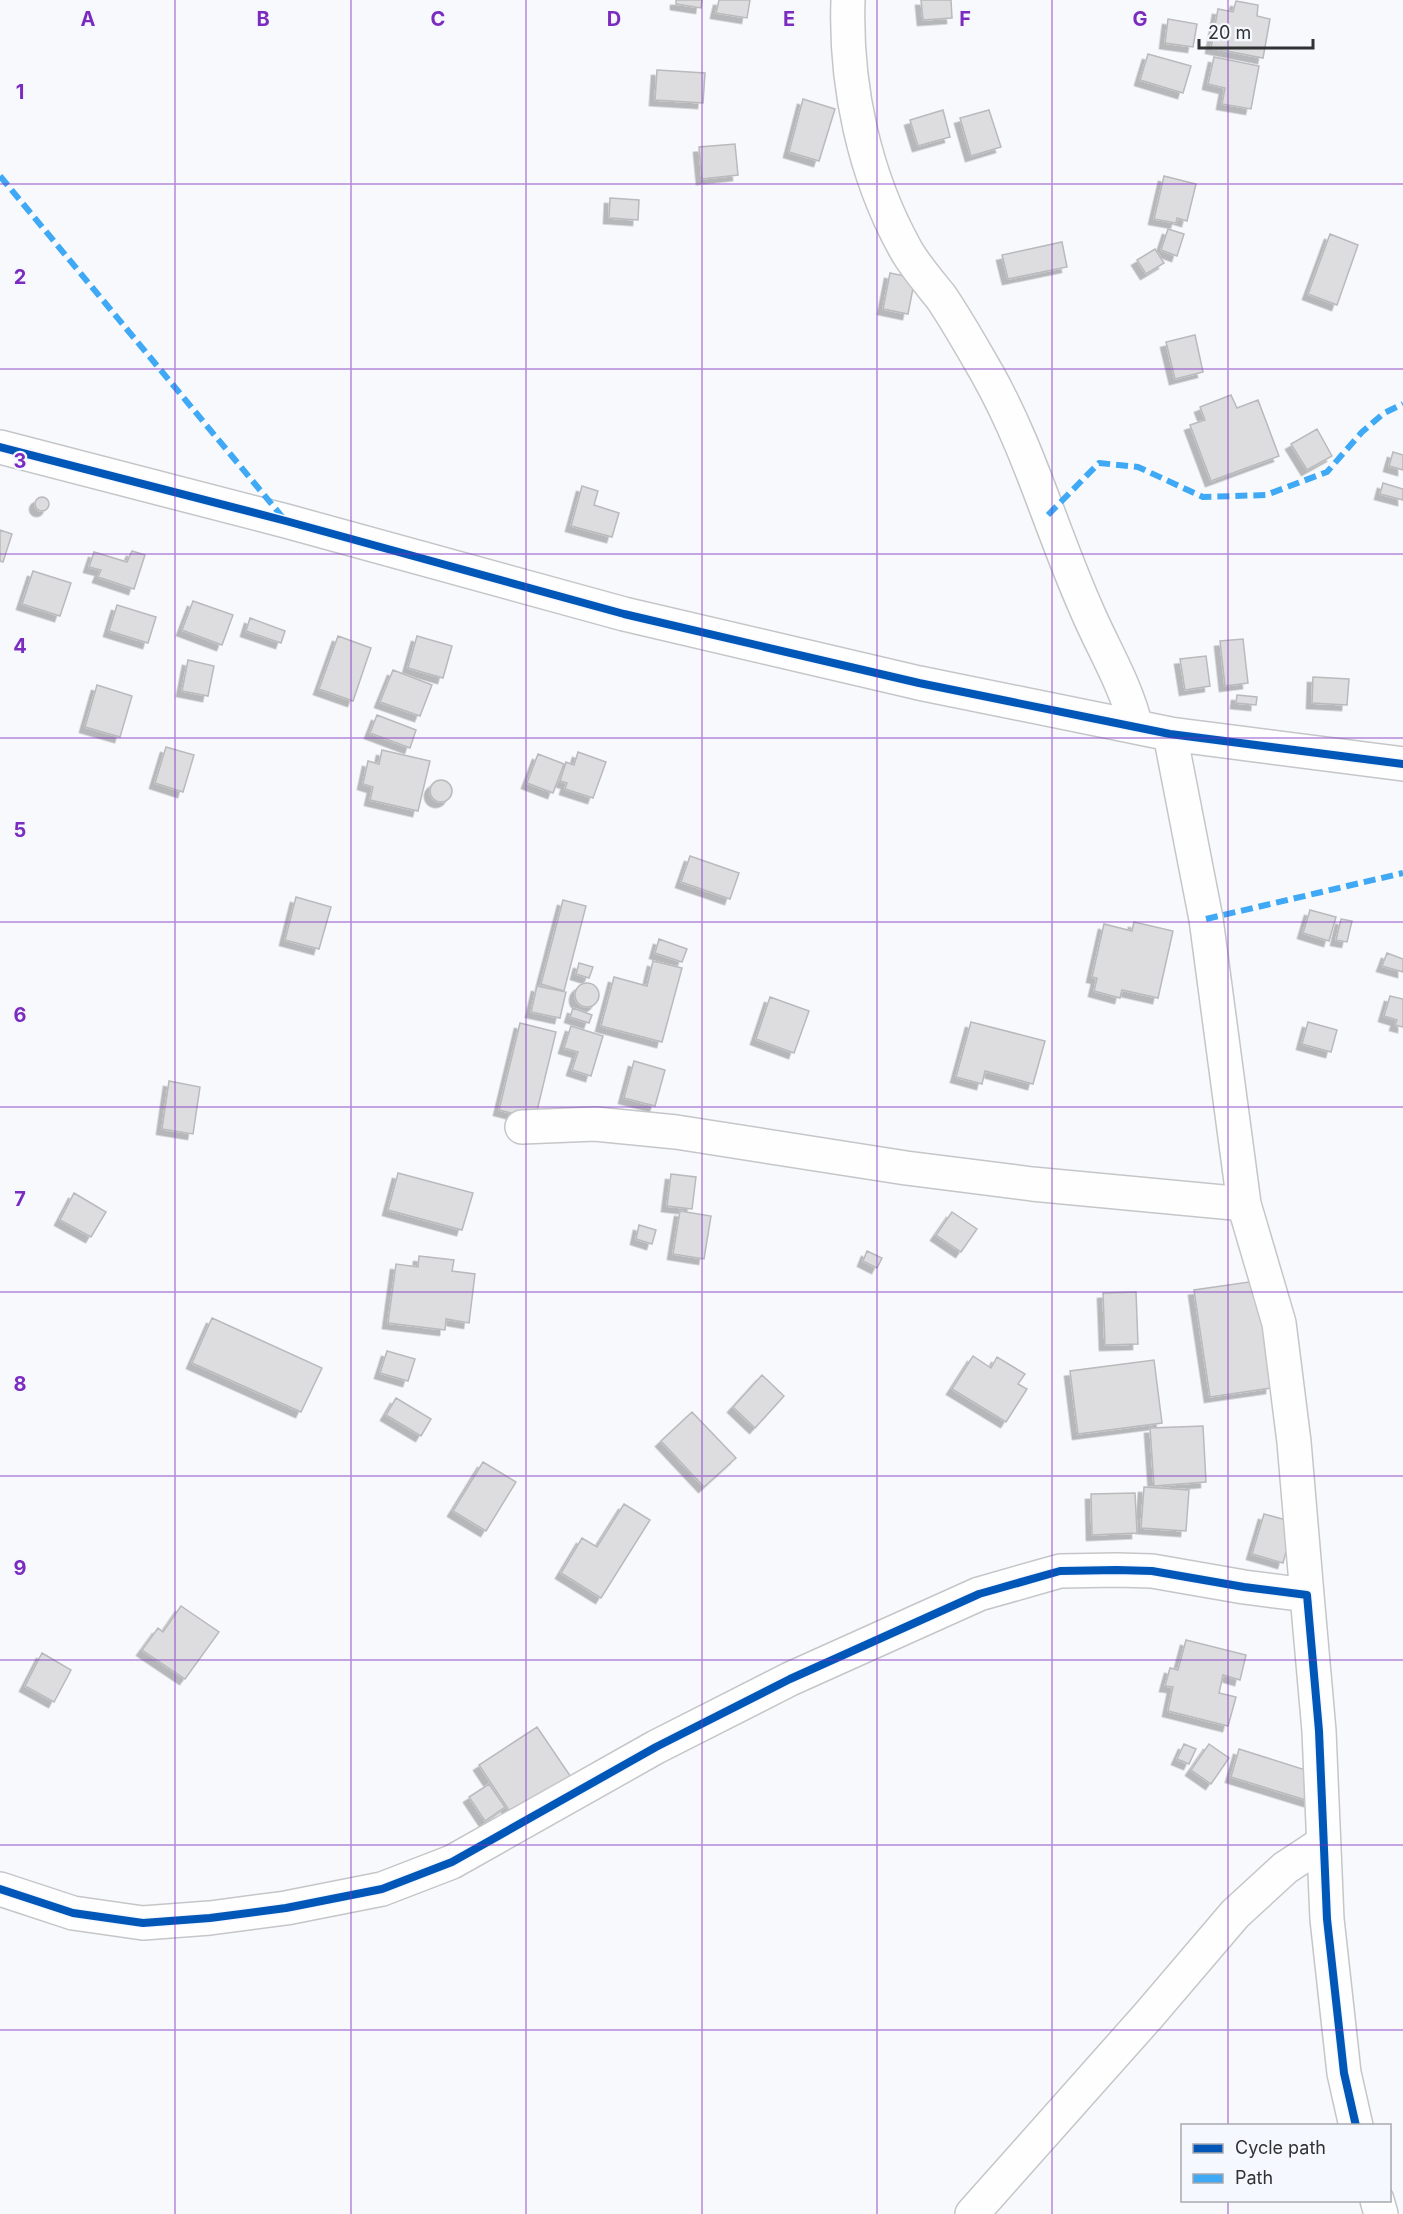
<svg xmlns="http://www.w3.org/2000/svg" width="1403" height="2214" viewBox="0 0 1403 2214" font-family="Inter,sans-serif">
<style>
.building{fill:#dddcdf;stroke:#bababc;stroke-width:1.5;filter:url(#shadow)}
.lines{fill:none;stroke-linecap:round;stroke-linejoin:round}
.street-casing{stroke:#c5c6c8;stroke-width:36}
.street{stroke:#fefeff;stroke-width:33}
.quiet{stroke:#3fa9f5;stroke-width:6;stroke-dasharray:12 6;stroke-linecap:butt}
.cycleway-casing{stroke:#f5f8fe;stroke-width:11}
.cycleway{stroke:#0057b8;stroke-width:8}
.grid{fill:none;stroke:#7b2cbf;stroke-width:1.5;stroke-opacity:0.55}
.grid-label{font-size:20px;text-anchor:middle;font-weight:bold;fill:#7b2cbf;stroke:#f5f8fe;stroke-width:4.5;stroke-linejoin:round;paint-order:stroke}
</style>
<defs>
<filter id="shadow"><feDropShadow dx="-5.5" dy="5.5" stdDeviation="0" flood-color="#0004"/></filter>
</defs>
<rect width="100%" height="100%" fill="#f7f9fc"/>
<path class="building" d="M676 0H702L701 8 676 4Z
M719 0H750L747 18 716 13Z
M921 0H951L952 18 923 20Z
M1236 1 1258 5 1257 16 1270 19 1263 58 1211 48 1218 9 1233 12Z
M1168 19 1197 24 1193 47 1165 43Z
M1148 54 1191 66 1183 93 1140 80Z
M1214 57 1259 66 1251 109 1222 104 1225 88 1208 84Z
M657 70 705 73 703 103 655 100Z
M803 99 835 109 819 161 789 152Z
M943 110 950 137 918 146 910 120Z
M989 110 1001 147 971 156 960 118Z
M735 144 738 175 702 179 699 147Z
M1164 176 1196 184 1187 221 1177 218 1176 223 1154 219Z
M610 198 639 200 638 220 609 218Z
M1168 229 1184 234 1177 256 1161 250Z
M1330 234 1358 245 1337 305 1308 294Z
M1062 242 1067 267 1008 279 1002 255Z
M1155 249 1164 263 1146 274 1137 260Z
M890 273 915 278 908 314 883 309Z
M1195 335 1203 372 1175 379 1166 342Z
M1231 395 1237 408 1258 400 1279 456 1211 481 1190 425 1205 420 1200 407Z
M1317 429 1332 456 1307 470 1291 444Z
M1393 452 1403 455V470L1389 466Z
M1383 483 1403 489V500L1380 494Z
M582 486 598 491 594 505 619 513 612 537 571 526Z
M35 504a7 7 0 1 1 14 0a7 7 0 1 1-14 0Z
M0 530 12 534 3 562 0 561Z
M132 551 145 555 134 589 98 577 101 570 89 567 94 552 127 562Z
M33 571 71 583 60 616 22 604Z
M193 601 233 615 222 645 182 630Z
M117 605 156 617 148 643 109 631Z
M250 618 285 631 281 643 246 631Z
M338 636 371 648 353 701 319 689Z
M417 636 452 646 443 678 408 668Z
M1243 639 1248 683 1225 686 1220 641Z
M1206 656 1210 686 1185 690 1180 659Z
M188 660 214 666 208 696 182 691Z
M393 670 432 685 420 716 380 702Z
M1313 677 1349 679 1347 705 1312 703Z
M97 685 132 696 120 737 85 727Z
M1237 695 1257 697 1256 705 1236 703Z
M377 715 416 730 410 748 370 733Z
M166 747 194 755 183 792 155 783Z
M382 750 430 761 418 811 370 800 373 787 363 784 368 761 379 764Z
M578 752 606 762 593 798 565 789 567 783 560 781 566 762 574 765Z
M538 754 564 764 553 793 527 783Z
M430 791a11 11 0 1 1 22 0a11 11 0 1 1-22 0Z
M690 856 739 873 730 899 681 882Z
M296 897 331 907 319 949 285 940Z
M563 900 586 906 564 991 541 984Z
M1310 910 1336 917 1329 941 1303 933Z
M1341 919 1352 921 1347 942 1336 940Z
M1134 922 1173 931 1158 998 1122 990 1120 998 1094 991 1097 978 1092 977 1104 924 1132 931Z
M659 939 687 949 682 962 655 953Z
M1387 953 1403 959V972L1382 966Z
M653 961 682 968 662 1042 601 1026 614 977 647 986Z
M579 963 593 967 589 978 576 974Z
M575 995a12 12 0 1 1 24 0a12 12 0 1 1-24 0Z
M537 986 566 992 560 1018 531 1012Z
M1390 996 1403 999V1027L1395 1025 1397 1020 1384 1016Z
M770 997 809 1011 794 1053 756 1039Z
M573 1008 592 1015 589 1023 570 1017Z
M971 1022 1045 1041 1033 1084 985 1071 982 1084 956 1077Z
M1308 1022 1337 1030 1331 1052 1302 1044Z
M520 1023 556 1032 535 1119 499 1110Z
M571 1026 603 1036 591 1076 572 1070 578 1052 564 1048Z
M634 1061 665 1070 655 1106 624 1098Z
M169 1081 200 1087 193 1134 162 1129Z
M398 1173 473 1193 462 1230 388 1210Z
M671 1174 696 1177 692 1209 667 1206Z
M74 1193 106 1212 91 1237 60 1220Z
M680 1211 711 1216 704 1259 673 1254Z
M952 1212 977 1229 961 1252 936 1235Z
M639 1225 656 1230 652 1244 636 1239Z
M867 1251 882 1258 877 1268 863 1261Z
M419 1256 454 1260 452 1271 475 1274 469 1323 446 1319 445 1330 388 1323 396 1264 418 1267Z
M1256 1281 1263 1329 1272 1328 1271 1388 1210 1397 1194 1290Z
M1136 1292 1138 1344 1105 1345 1103 1293Z
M212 1318 322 1368 301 1412 192 1363Z
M387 1351 415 1359 408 1381 380 1373Z
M973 1356 991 1368 997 1357 1025 1374 1018 1384 1027 1389 1006 1422 952 1389Z
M1154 1360 1162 1423 1078 1434 1070 1371Z
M762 1375 784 1396 755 1428 733 1407Z
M396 1398 431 1419 421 1436 386 1415Z
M692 1412 736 1458 704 1487 661 1441Z
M1203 1426 1206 1482 1154 1486 1150 1428Z
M483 1462 516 1482 486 1531 453 1511Z
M1144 1487 1189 1490 1186 1531 1141 1528Z
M1135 1493 1137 1533 1092 1535 1091 1494Z
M624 1504 650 1520 601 1598 561 1573 582 1538 597 1547Z
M1264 1514 1294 1522 1283 1563 1252 1554Z
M181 1606 219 1632 185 1679 142 1650 158 1628 163 1632Z
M1186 1640 1246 1655 1240 1680 1223 1675 1219 1693 1236 1697 1228 1726 1168 1711 1173 1687 1165 1686 1170 1668 1178 1670Z
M42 1653 71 1670 54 1702 25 1686Z
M537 1727 575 1783 517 1822 479 1765Z
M1184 1744 1196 1749 1189 1764 1177 1759Z
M1209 1744 1229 1758 1211 1784 1191 1770Z
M1239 1749 1318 1774 1309 1801 1231 1777Z
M489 1784 505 1807 485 1821 469 1797Z"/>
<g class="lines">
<defs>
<path id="street" d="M848 0C845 85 864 175 906 250 915 266 929 282 941 297 958 322 973 349 988 375 1029 448 1051 529 1085 606 1102 647 1125 682 1136 727
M0 447 286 521 624 614 919 683 1170 734 1403 764
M1170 734 1206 919 1244 1204 1279 1323 1294 1442 1307 1595
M522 1127 595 1124 676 1132 906 1168 1032 1184 1244 1204
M0 1889 73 1913 143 1923 210 1918 286 1908 382 1889 452 1862 656 1747 790 1679 979 1594 1060 1571 1117 1570 1152 1571 1244 1587 1307 1595 1319 1731 1327 1919 1344 2073 1356 2126
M1377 2200 1381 2214
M972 2214 1148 2016 1235 1914 1285 1868 1323 1843"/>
</defs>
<use href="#street" class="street-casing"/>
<use href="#street" class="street"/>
<path class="quiet" d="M0 176 284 519
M1048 515 1099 463 1138 467 1203 497 1266 495 1327 472 1362 432 1384 413 1403 404
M1206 919 1403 873"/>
<defs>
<path id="cycleway" d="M0 447 286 521 624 614 919 683 1170 734 1403 764
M0 1889 73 1913 143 1923 210 1918 286 1908 382 1889 452 1862 656 1747 790 1679 979 1594 1060 1571 1117 1570 1152 1571 1244 1587 1307 1595 1319 1731 1327 1919 1344 2073 1356 2126"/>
</defs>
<use href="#cycleway" class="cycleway-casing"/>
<use href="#cycleway" class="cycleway"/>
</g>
<path class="grid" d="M175 0V2214M351 0V2214M526 0V2214M702 0V2214M877 0V2214M1052 0V2214M1228 0V2126M0 184H1403M0 369H1403M0 554H1403M0 738H1403M0 922H1403M0 1107H1403M0 1292H1403M0 1476H1403M0 1660H1403M0 1845H1403M0 2030H1403M1228 2200V2214"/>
<g class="grid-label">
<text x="88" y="26">A</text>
<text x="263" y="26">B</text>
<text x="438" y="26">C</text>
<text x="614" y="26">D</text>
<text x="789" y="26">E</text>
<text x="965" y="26">F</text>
<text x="1140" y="26">G</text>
<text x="20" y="99">1</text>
<text x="20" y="284">2</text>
<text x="20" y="468">3</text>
<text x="20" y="653">4</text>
<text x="20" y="837">5</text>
<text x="20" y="1022">6</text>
<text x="20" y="1206">7</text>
<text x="20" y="1391">8</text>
<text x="20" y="1575">9</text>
</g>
<rect x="1181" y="2124" width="210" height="78" fill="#f5f8fe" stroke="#a7a9ad" stroke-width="1.5"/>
<rect x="1193" y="2144" width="30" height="9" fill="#0057b8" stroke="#a7a9ad" stroke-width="1.5"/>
<text x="1235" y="2154" font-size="18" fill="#313234">Cycle path</text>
<rect x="1193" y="2174" width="30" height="9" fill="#3fa9f5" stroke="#a7a9ad" stroke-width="1.5"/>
<text x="1235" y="2184" font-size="18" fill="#313234">Path</text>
<path d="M1199 39v9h114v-9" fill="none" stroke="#313234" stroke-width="3"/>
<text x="1208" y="39" font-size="18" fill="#313234" stroke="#f5f8fe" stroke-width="4.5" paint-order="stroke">20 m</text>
</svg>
